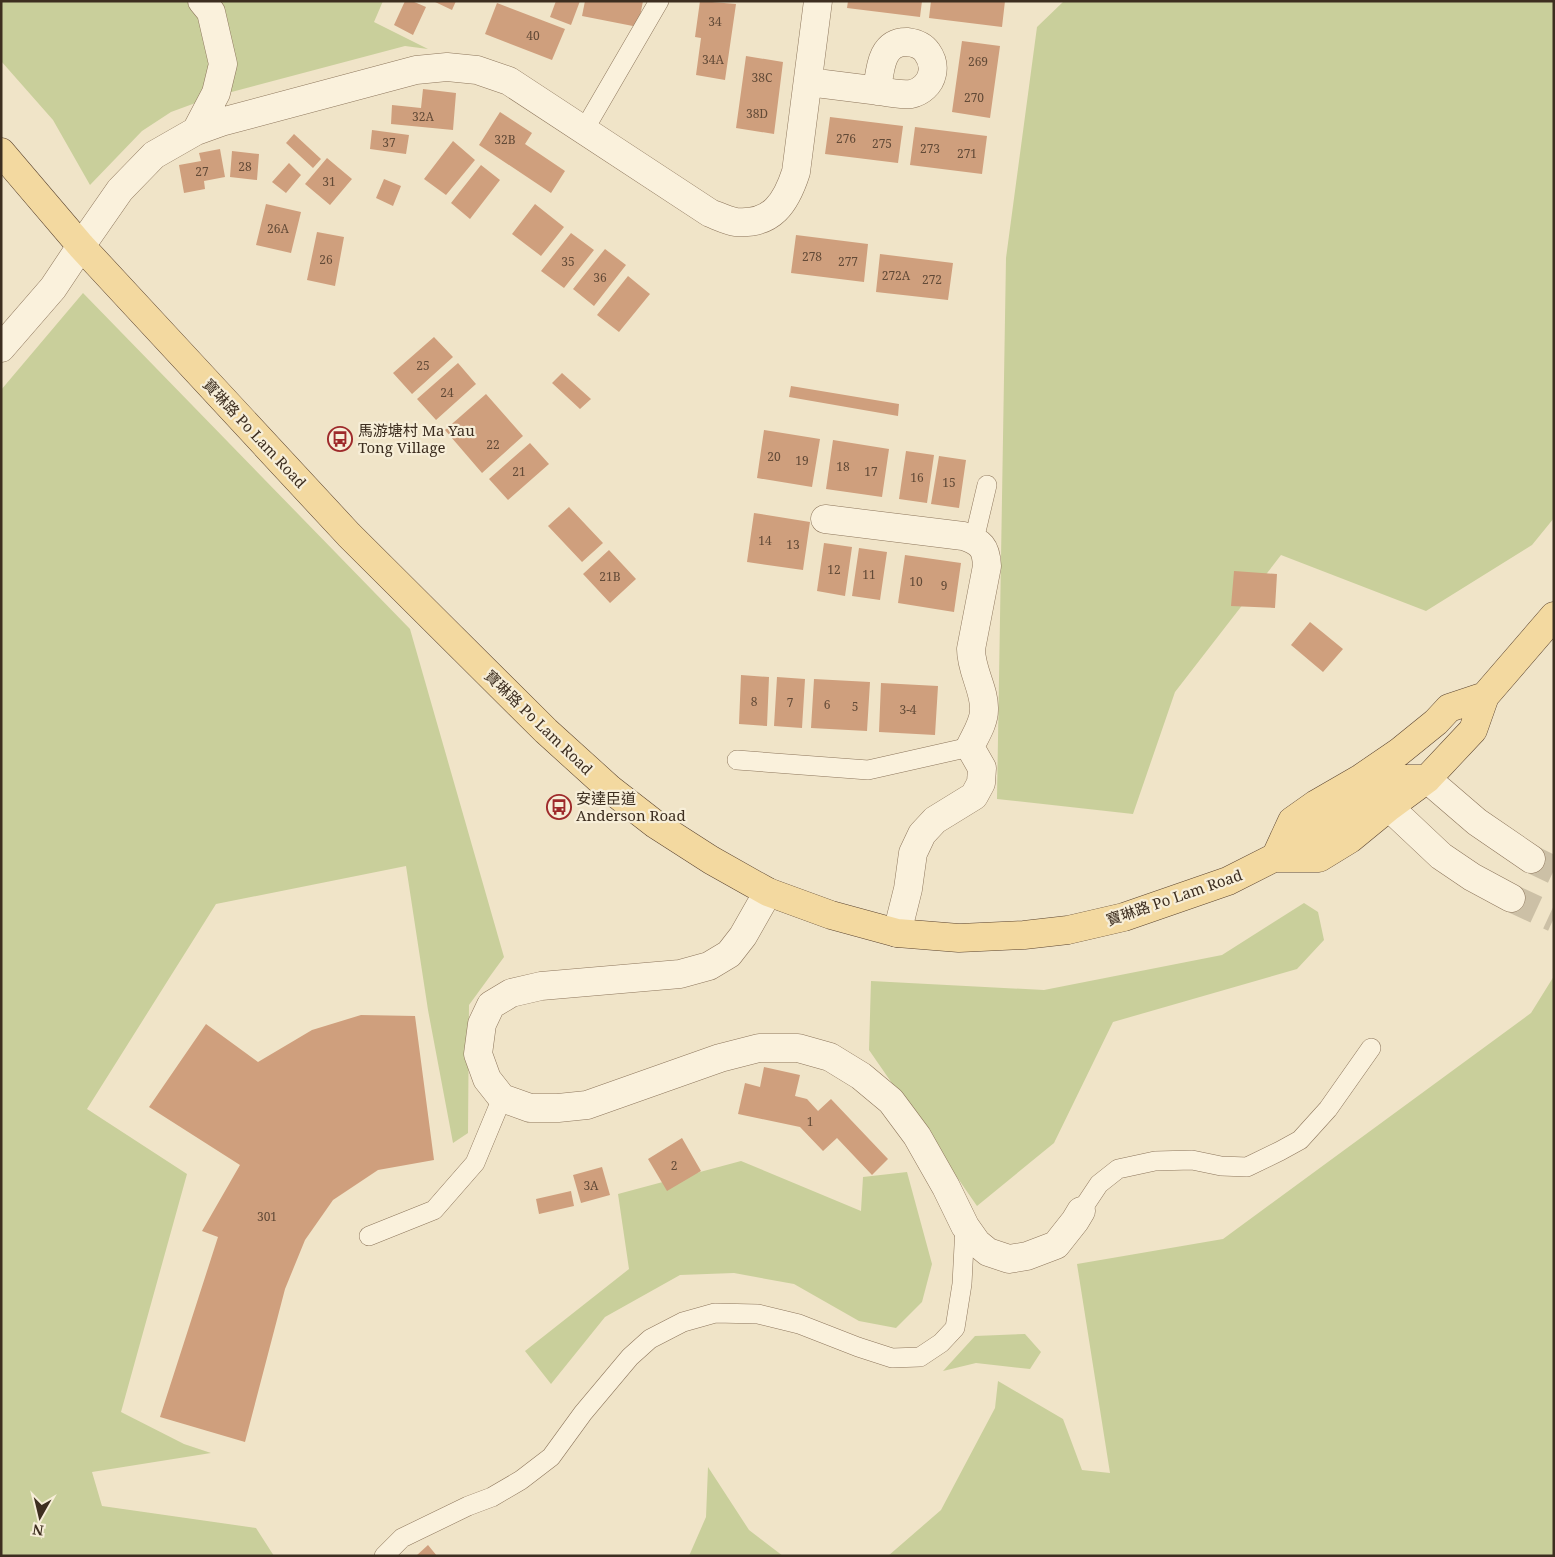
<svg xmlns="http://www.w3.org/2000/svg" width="1555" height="1557" viewBox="0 0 1555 1557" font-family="'Noto Serif','Noto Sans TC',serif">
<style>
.green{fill:#c9cf9b}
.building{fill:#cf9f7d}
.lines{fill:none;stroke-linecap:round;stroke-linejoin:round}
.tertiary-tunnel{stroke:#ccc0a6;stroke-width:28;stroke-dasharray:28 14;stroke-linecap:butt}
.service-casing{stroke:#8d765c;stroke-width:20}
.minor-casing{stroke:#8d765c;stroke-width:29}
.tertiary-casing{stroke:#8d765c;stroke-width:29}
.primary-casing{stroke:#5b4430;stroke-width:29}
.service{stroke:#faf1dc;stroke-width:19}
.minor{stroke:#faf1dc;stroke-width:28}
.tertiary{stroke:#faf1dc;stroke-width:28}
.primary{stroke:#f3d9a0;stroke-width:28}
.labels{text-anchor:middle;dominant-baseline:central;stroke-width:4.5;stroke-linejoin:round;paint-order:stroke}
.number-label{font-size:12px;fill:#624a37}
.poi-label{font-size:15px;fill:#3d2e20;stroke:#f7eed8;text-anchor:start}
.street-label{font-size:15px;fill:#3d2e20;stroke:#f7eed8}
</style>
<rect width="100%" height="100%" fill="#f0e4c8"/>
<path class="green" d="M1 1H383L374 22 428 49 405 46 209 98 171 112 142 131 90 185 53 120 1 61Z
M1064 1H1554V518L1532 545 1426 611 1281 555 1175 692 1133 814 997 799 1006 258 1037 27Z
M83 293 410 629 504 957 469 1005 468 1133 453 1143 428 1010 406 866 216 904 87 1109 187 1174 121 1412 184 1444 211 1453 92 1472 102 1506 256 1528 274 1556H1V390Z
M1304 903 1318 912 1324 940 1297 969 1113 1022 1054 1143 977 1206 869 1050 871 981 1044 990 1222 955Z
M1554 976V1556H888L941 1510 995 1408 998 1381 1063 1419 1082 1470 1110 1473 1077 1264 1223 1239 1531 1013Z
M741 1161 861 1211 863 1177 907 1172 932 1264 922 1302 896 1328 859 1321 794 1284 734 1273 680 1275 605 1317 551 1384 525 1351 629 1269 618 1194Z
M1025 1334 1041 1352 1030 1369 976 1363 943 1371 975 1336Z
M708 1467 749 1530 783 1556H689L706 1517Z"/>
<path class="building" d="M405 1H412L426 7 413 35 394 25Z
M433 1H456L452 10Z
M556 1H580L571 25 550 17Z
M585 1H643L638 27 582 16Z
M700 1 736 4 725 80 696 75 701 38 695 37Z
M848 1H922L920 17 847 8Z
M931 1H1005L1002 27 929 18Z
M497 3 565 29 552 60 485 34Z
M962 41 1000 46 990 118 952 112Z
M746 56 783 62 774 134 736 128Z
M423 89 456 93 453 130 391 124 392 105 421 108Z
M500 112 532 133 525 144 565 171 551 193 479 145Z
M830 117 903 126 898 163 825 154Z
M915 127 987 136 982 174 910 165Z
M372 130 409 135 406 154 370 149Z
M294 134 321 159 313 168 286 143Z
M453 141 475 160 446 195 424 179Z
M220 149 225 177 204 181 205 189 184 193 179 165 201 161 199 153Z
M232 151 259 154 257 180 230 177Z
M327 158 352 179 330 205 305 184Z
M289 163 301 175 286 193 272 182Z
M481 165 500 180 470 219 451 203Z
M384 179 401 186 393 206 376 198Z
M266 204 301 212 291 253 256 245Z
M535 204 564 227 541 256 512 234Z
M317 232 344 237 335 286 307 280Z
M571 233 594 250 564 288 541 271Z
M796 235 868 244 864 282 791 273Z
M605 249 626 265 594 306 573 289Z
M880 254 953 263 948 300 876 292Z
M628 276 650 294 619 332 597 315Z
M434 337 453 357 412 394 393 373Z
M458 363 476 384 436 420 417 399Z
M562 373 591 399 580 409 552 383Z
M791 386 899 404 898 416 789 397Z
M486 394 523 436 482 473 445 430Z
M764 430 820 439 812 487 757 478Z
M833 440 889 449 882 497 826 489Z
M530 443 549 464 508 500 489 479Z
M906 451 934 455 927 503 899 499Z
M939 456 966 460 959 508 931 504Z
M569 507 603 543 582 562 548 526Z
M754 513 810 522 803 570 747 562Z
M824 543 852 547 845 596 817 591Z
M859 548 887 552 880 600 852 596Z
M609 550 636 579 610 603 583 574Z
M905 555 961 563 954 612 898 603Z
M1234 571 1277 574 1275 608 1231 606Z
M1310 622 1343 649 1323 672 1291 645Z
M741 675 769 677 767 726 739 724Z
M777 677 805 679 802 728 774 726Z
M814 679 870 682 867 731 811 728Z
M881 683 938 686 935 735 879 732Z
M361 1015 415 1016 434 1160 378 1170 333 1200 305 1240 285 1289 245 1442 160 1417 218 1237 202 1231 240 1165 149 1107 206 1024 258 1062 312 1030Z
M764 1067 800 1075 795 1096 807 1099 818 1111 831 1099 888 1159 872 1175 837 1138 823 1151 800 1127 738 1114 745 1083 760 1087Z
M682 1138 701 1171 667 1191 648 1159Z
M602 1167 610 1195 581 1203 573 1175Z
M571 1191 574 1206 539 1214 536 1199Z
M428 1545 437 1556H416Z"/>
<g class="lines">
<path class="tertiary-tunnel" d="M1531 859 1554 870
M1511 898 1554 918"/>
<defs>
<path id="service" d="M584 130 659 1
M974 540 987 485
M737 760 868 770 970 747
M1081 1211 1099 1184 1118 1169 1155 1161 1192 1160 1221 1166 1247 1167 1280 1151 1300 1140 1328 1109 1371 1048
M369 1236 434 1210 475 1163 502 1098
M384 1556 402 1538 468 1506 492 1497 521 1480 551 1457 583 1413 630 1357 650 1339 683 1322 715 1313 758 1314 799 1324 858 1347 892 1358 920 1357 941 1343 955 1328 962 1284 965 1226"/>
<path id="minor" d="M808 82C832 85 856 88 880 91 890 93 901 95 911 94 921 92 930 84 932 74 934 66 932 59 927 52 923 46 915 43 908 42 880 41 880 71 877 91
M196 131 221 122 416 70 447 67 477 70 509 81 710 213C718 216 728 221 736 222 772 225 786 203 796 172L818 1
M81 246 120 190 154 155 196 131 216 93 223 64 211 12 202 1
M825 519 963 536C981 542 986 547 987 566L971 649C971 671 985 690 984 710 984 723 975 736 970 747L982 768 981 783 974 796 935 820 922 834 913 853 908 889 897 933
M768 892 743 936 729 954 709 966 680 974 541 986 511 993 491 1005 482 1024 478 1054 487 1079 502 1098 530 1108H558L587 1105 720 1058 759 1048H798L830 1057 861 1076 891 1101 917 1136 946 1187 965 1226 977 1243 988 1252 1009 1259 1027 1256 1056 1245 1075 1221 1081 1211"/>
<path id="tertiary" d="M1 348 53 288 81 246
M1427 779 1477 822 1531 859
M1373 792 1441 856 1472 877 1511 898"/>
<path id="primary" d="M1 152 81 246 349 535 546 731 610 789 655 824 711 860 768 892 831 915 897 933 959 938 1024 935 1068 930 1124 917 1228 881 1305 842 1372 791 1397 779H1427
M1275 858 1292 821 1316 804 1361 778 1399 752 1436 722 1449 708 1485 696
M1278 858H1319L1350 839 1389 807 1427 779 1473 730 1485 696 1554 616"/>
</defs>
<use href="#service" class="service-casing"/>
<use href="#minor" class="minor-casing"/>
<use href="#tertiary" class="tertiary-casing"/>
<use href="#primary" class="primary-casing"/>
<use href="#service" class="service"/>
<use href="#minor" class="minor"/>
<use href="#tertiary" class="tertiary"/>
<use href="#primary" class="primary"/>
</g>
<defs>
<symbol id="bus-ring" viewBox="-11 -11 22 22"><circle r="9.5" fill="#f7eed8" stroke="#9e2a2b" stroke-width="1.5"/><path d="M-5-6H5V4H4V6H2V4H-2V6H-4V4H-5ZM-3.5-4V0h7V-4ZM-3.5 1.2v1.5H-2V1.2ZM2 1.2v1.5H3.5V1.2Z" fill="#9e2a2b"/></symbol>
</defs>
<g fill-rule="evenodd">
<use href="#bus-ring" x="326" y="425" width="28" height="28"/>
<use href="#bus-ring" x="545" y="793" width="28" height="28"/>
</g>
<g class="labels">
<g class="number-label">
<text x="715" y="21">34</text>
<text x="533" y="35">40</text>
<text x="713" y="59">34A</text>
<text x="978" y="61">269</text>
<text x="762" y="77">38C</text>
<text x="974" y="97">270</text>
<text x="757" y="113">38D</text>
<text x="423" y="116">32A</text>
<text x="846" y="138">276</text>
<text x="505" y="139">32B</text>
<text x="389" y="142">37</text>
<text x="882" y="143">275</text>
<text x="930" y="148">273</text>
<text x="967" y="153">271</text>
<text x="245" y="166">28</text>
<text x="202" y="171">27</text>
<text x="329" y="181">31</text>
<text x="278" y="228">26A</text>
<text x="812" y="256">278</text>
<text x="326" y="259">26</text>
<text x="568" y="261">35</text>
<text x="848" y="261">277</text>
<text x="896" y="275">272A</text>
<text x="600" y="277">36</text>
<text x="932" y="279">272</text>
<text x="423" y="365">25</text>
<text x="447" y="392">24</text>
<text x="493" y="444">22</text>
<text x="774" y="456">20</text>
<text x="802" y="460">19</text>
<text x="843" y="466">18</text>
<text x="519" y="471">21</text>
<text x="871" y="471">17</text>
<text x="917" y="477">16</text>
<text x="949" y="482">15</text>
<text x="765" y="540">14</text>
<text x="793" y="544">13</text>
<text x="834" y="569">12</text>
<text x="869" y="574">11</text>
<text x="610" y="576">21B</text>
<text x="916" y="581">10</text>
<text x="944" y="585">9</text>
<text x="754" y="701">8</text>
<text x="790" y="702">7</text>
<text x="827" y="704">6</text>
<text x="855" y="706">5</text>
<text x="908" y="709">3-4</text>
<text x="810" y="1121">1</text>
<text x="674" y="1165">2</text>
<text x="591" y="1185">3A</text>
<text x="267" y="1216">301</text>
</g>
<g class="poi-label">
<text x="358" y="430">馬游塘村 Ma Yau<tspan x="358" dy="17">Tong Village</tspan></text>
<text x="576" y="798">安達臣道<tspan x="576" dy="17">Anderson Road</tspan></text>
</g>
<g class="street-label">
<text transform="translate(255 433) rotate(47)">寶琳路 Po Lam Road</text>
<text transform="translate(539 722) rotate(44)">寶琳路 Po Lam Road</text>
<text transform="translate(1174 897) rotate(-19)">寶琳路 Po Lam Road</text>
</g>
</g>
<rect width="1555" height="1557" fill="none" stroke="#3d2e20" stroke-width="5"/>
<g transform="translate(40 1517) rotate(188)" stroke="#f7eed8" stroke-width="4" paint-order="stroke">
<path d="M0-4L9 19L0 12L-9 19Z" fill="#3d2e20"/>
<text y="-8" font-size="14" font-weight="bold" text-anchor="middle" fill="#3d2e20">N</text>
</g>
</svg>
